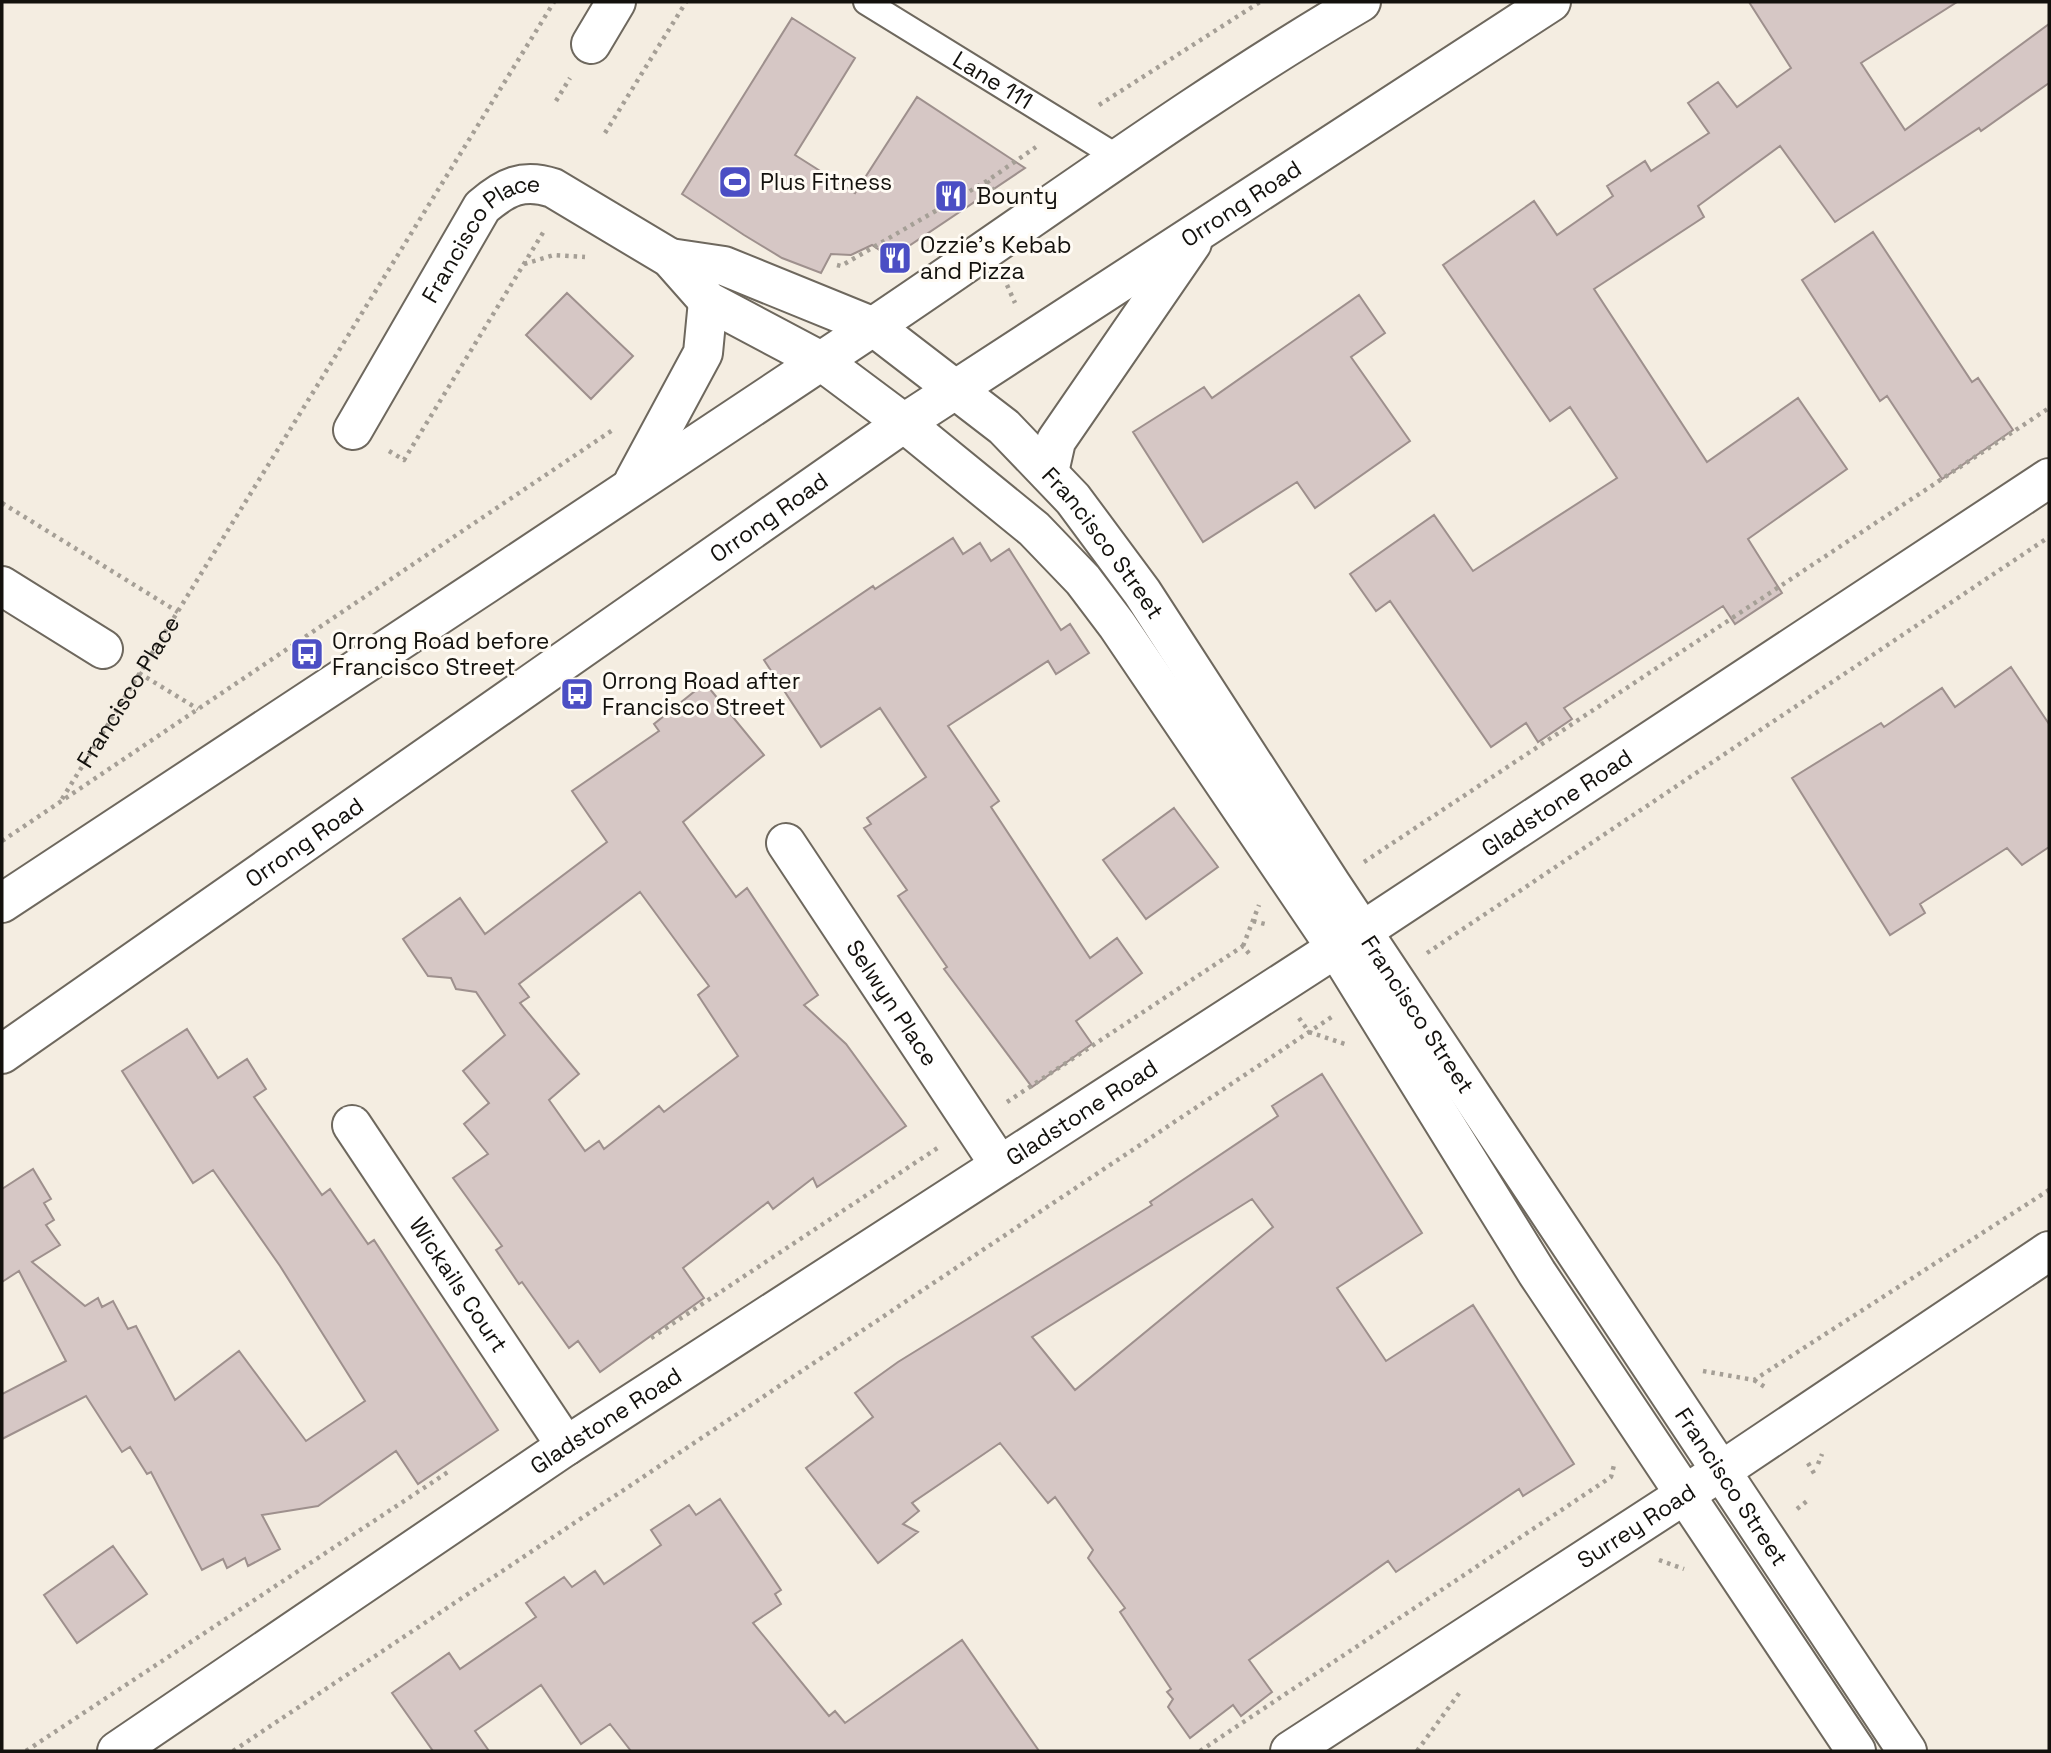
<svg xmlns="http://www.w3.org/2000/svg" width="2051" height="1753" viewBox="0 0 2051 1753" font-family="'Space Grotesk',sans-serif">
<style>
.building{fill:#d6c7c5;stroke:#9e908d;stroke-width:2;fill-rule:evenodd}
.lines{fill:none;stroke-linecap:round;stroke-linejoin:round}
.lane-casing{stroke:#6e685e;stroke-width:28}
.street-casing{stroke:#6e685e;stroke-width:42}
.secondary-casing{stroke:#6e685e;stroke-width:42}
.highway-casing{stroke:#6e685e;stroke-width:42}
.path{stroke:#a59f96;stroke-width:4.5;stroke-dasharray:3.5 5;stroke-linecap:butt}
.lane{stroke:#fff;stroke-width:24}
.street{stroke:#fff;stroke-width:38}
.secondary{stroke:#fff;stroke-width:38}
.highway{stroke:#fff;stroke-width:38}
.labels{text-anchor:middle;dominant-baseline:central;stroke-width:6;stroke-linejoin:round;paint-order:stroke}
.street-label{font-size:23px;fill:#13110d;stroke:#fffbf4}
.poi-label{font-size:23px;fill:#13110d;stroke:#fffbf4;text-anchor:start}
</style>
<rect width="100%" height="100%" fill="#f4ede1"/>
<path class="building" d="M1749 2H1957L1861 63 1905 130 2049 24V83L1981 131 1979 128 1835 222 1780 146 1698 206 1704 217 1594 289 1707 462 1798 398 1847 469 1748 539 1782 593 1735 624 1723 606 1564 708 1572 719 1538 742 1526 723 1491 747 1390 601 1376 611 1350 574 1434 515 1473 571 1617 478 1570 407 1550 421 1443 265 1534 201 1557 235 1613 196 1607 186 1645 161 1651 171 1709 133 1688 103 1718 82 1737 107 1791 68Z
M792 18 855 58 795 155 855 193 917 97 1025 168 891 258 872 245 851 255 831 254 821 273 782 258 744 235 682 194Z
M1873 232 1972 382 1978 378 2013 430 1942 479 1887 396 1880 401 1802 280Z
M567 293 633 356 591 399 526 335Z
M1359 295 1385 333 1351 357 1410 441 1315 508 1297 482 1203 542 1133 432 1204 387 1212 398Z
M953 538 963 554 980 543 991 561 1009 549 1061 630 1070 624 1089 653 1056 674 1048 661 948 726 999 801 991 807 1090 958 1117 938 1142 973 1076 1021 1092 1044 1032 1087 944 969 947 967 898 896 907 890 864 828 871 824 867 818 926 777 880 708 821 747 764 660 873 586 875 589Z
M2011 667 2049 724V847L2022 865 2007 848 1920 904 1925 913 1890 935 1792 778 1881 723 1884 727 1942 688 1955 707Z
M705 683 764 755 683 822 736 897 747 888 818 995 804 1005 846 1044 906 1126 817 1187 813 1178 773 1209 768 1202 683 1268 704 1298 600 1372 578 1341 569 1348 522 1282 519 1284 496 1250 502 1246 453 1178 488 1154 464 1124 489 1103 463 1071 505 1035 476 992 456 989 451 978 428 976 403 939 460 898 485 934 607 842 572 791 659 731 654 724ZM640 892 709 986 698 995 738 1056 664 1112 659 1106 604 1149 599 1141 585 1151 549 1100 579 1074 520 1003 529 997 519 984Z
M1174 808 1218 867 1146 919 1103 860Z
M187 1029 218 1078 247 1059 266 1089 254 1097 322 1195 330 1189 368 1244 374 1240 498 1430 418 1484 396 1451 318 1506 262 1515 280 1549 248 1566 245 1558 227 1568 223 1559 202 1570 151 1472 147 1474 130 1447 122 1452 86 1396 2 1439V1394L66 1361 19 1271 2 1282V1189L33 1169 51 1199 44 1203 54 1220 46 1225 60 1245 32 1262 85 1306 98 1298 102 1307 113 1301 128 1329 136 1326 175 1400 239 1351 306 1441 365 1401 280 1266 213 1170 193 1183 122 1071Z
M1322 1074 1422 1233 1337 1288 1386 1361 1473 1305 1574 1464 1523 1496 1519 1489 1396 1572 1388 1561 1249 1660 1272 1692 1241 1716 1233 1705 1190 1738 1168 1707 1173 1699 1167 1692 1171 1689 1120 1612 1125 1608 1088 1558 1093 1550 1055 1497 1048 1503 1000 1443 912 1503 919 1511 903 1524 918 1532 878 1563 806 1468 873 1417 855 1393 898 1362 1152 1205 1150 1202 1278 1116 1272 1106ZM1252 1199 1273 1227 1075 1390 1032 1337Z
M720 1499 781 1590 775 1594 781 1604 753 1623 829 1716 835 1711 845 1723 962 1640 1039 1751H631L610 1724 581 1744 541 1685 475 1731 489 1751H433L392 1693 449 1653 460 1669 536 1617 526 1603 564 1577 572 1587 595 1571 604 1584 661 1545 651 1530 689 1505 696 1515Z
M113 1546 147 1594 77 1643 44 1595Z"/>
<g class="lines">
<defs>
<g id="lane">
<path id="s2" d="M866 2 1119 158"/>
</g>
<g id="street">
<path d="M591 44 616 2"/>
<path d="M670 258 724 266 874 327"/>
<path id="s3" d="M353 430 482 207C505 187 523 178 553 188L670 258 708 301 821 361"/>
<path d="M2 586 103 649"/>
<path id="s4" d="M786 843 999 1164"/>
<path id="s5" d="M352 1125 566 1446"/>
<path id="s6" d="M117 1751 566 1446 1364 930 2049 478"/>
<path id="s7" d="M1290 1751 1721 1471 2049 1251"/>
</g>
<g id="secondary">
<path id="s8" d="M874 327 1004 427 1073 499 1142 592 1331 884 1907 1751"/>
<path d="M821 361 904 423 1034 529 1083 580 1117 625 1336 948 1537 1273 1856 1751"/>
</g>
<g id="highway">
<path d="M1049 472 1056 441 1192 243"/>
<path d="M634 481 703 353 708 301"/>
<path d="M2 903C293 710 587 519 877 324 1038 216 1194 100 1361 2"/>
<path id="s9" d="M2 1054 904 423 1551 2"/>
</g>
</defs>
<use href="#lane" class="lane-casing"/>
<use href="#street" class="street-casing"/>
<use href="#secondary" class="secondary-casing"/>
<use href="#highway" class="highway-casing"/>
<g class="path">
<path d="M556 101 570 78"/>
<path d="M1099 105 1260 2"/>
<path d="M605 133 686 2"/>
<path d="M987 181 997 195"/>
<path d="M524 264 554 255 585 257"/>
<path d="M837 265 841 266 987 181 1036 147"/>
<path d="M1007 285 1015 303"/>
<path d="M389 451 404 460 544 231"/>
<path d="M2 503 178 612"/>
<path d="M139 673 198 709"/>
<path id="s1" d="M62 799 554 2"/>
<path d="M2 841 614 429"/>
<path d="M1364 862 2049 408"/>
<path d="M1253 921 1269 925"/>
<path d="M1243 946 1259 905"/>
<path d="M1427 953 2049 537"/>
<path d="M1299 1018 1309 1032 1348 1045"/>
<path d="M1007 1102 1243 946 1251 956"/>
<path d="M651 1338 939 1147"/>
<path d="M1703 1371 1754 1380 2049 1190"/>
<path d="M1754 1380 1768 1389"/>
<path d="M1808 1463 1815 1475"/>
<path d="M1818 1464 1822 1454"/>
<path d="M1797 1509 1807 1501"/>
<path d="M1659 1560 1684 1569"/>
<path d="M26 1751 448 1472"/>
<path d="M233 1751 1333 1016"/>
<path d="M1200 1751 1611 1477 1614 1465"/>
<path d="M1417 1751 1460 1692"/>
</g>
<use href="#lane" class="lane"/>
<use href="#street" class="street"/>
<use href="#secondary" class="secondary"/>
<use href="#highway" class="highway"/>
</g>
<defs>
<symbol id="stadium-square" viewBox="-11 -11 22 22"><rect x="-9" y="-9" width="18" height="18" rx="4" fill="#4b4ec4" stroke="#fffbf4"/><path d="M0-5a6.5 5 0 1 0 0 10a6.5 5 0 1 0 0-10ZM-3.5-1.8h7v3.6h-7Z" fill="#fff"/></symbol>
<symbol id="restaurant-square" viewBox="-11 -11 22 22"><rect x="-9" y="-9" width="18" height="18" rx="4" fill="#4b4ec4" stroke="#fffbf4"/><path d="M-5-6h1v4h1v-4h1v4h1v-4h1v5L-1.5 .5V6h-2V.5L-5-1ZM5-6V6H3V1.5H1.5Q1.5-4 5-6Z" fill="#fff"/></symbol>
<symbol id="bus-square" viewBox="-11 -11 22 22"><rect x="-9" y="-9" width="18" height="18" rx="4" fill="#4b4ec4" stroke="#fffbf4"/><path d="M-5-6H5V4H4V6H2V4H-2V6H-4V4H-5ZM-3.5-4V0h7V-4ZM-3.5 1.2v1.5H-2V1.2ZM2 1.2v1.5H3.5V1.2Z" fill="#fff"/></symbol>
</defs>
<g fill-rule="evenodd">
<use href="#stadium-square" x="716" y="163" width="38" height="38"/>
<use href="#restaurant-square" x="932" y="177" width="38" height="38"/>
<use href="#restaurant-square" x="876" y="239" width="38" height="38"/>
<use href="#bus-square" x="288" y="635" width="38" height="38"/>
<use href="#bus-square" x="558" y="675" width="38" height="38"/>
</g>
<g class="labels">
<g class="street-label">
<text stroke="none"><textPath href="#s2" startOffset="149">Lane 111</textPath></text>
<text stroke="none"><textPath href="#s9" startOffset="1503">Orrong Road</textPath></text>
<text stroke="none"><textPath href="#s3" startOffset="236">Francisco Place</textPath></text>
<text stroke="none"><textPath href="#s9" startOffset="936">Orrong Road</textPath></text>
<text stroke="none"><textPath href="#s8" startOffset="317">Francisco Street</textPath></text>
<text stroke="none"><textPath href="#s1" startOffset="126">Francisco Place</textPath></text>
<text stroke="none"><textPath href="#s6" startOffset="1724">Gladstone Road</textPath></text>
<text stroke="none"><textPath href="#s9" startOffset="369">Orrong Road</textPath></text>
<text stroke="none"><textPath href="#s4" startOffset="192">Selwyn Place</textPath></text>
<text stroke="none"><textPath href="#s8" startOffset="884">Francisco Street</textPath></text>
<text stroke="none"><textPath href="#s6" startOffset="1157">Gladstone Road</textPath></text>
<text stroke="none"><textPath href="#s5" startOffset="192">Wickails Court</textPath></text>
<text stroke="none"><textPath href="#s6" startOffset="590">Gladstone Road</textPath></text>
<text stroke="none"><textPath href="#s8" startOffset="1451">Francisco Street</textPath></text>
<text stroke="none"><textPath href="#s7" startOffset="413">Surrey Road</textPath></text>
</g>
<g class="poi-label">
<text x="760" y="182">Plus Fitness</text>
<text x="976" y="196">Bounty</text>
<text x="920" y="245">Ozzie's Kebab<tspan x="920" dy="26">and Pizza</tspan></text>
<text x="332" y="641">Orrong Road before<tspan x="332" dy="26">Francisco Street</tspan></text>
<text x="602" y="681">Orrong Road after<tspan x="602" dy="26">Francisco Street</tspan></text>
</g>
</g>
<rect width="2051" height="1753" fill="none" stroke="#13110d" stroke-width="7"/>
</svg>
